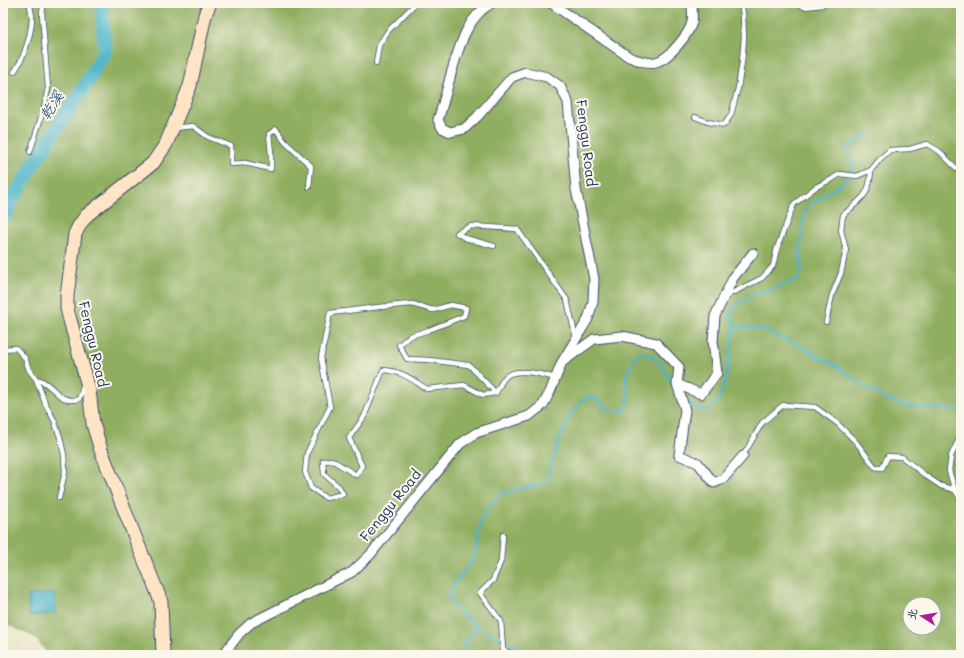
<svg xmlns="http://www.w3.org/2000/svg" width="964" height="658" viewBox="0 0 964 658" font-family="Mali,'LXGW WenKai TC',sans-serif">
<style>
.forest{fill:#90ae61;stroke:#566e60;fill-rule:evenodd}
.water{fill:#4ab3c9;stroke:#327194}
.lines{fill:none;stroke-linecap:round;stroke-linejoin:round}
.stream{stroke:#4ab3c9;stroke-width:2.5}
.river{stroke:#4ab3c9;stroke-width:14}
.lane-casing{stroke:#3a4a6e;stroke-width:6}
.street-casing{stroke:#3a4a6e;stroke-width:11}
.secondary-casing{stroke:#3a4a6e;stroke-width:15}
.lane{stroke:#fff;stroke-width:4.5}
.street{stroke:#fff;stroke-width:9}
.secondary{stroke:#ffe4c6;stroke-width:13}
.labels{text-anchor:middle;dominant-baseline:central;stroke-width:4;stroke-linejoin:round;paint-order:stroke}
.street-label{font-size:14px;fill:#1b2f5e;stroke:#fbf7ec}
.water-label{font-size:15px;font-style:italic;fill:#2b5d83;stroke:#fbf7ec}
</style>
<rect width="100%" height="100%" fill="#fbf7ec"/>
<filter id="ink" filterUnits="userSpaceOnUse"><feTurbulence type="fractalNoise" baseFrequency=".025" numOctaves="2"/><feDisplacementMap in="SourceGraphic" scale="8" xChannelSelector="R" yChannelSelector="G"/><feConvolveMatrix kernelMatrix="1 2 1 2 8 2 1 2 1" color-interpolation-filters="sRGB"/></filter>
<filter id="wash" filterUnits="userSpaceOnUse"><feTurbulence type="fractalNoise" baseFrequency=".012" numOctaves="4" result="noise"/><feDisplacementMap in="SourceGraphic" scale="16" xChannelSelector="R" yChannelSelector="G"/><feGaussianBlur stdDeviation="0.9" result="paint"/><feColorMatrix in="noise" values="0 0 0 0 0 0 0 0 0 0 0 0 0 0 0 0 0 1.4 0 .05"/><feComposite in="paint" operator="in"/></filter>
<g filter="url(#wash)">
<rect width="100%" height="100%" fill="#ebe5c6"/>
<path class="forest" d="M3 3H961V655H49L35 637 3 622ZM910 604H934V628H910Z"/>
<path class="water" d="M55 593 56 613 29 616 28 595Z"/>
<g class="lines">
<path class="stream" d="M735 326 730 313 740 302 758 293 798 279 802 270 800 254 804 212 812 203 845 181 853 165 846 150 869 133
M685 398 696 409 709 410 719 399 726 377 735 326 761 329 803 347 819 357 836 365 852 378 884 398 906 406 943 409H961
M476 626 533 655
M459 655 476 626 454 607 449 597C452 581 468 571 474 556 476 552 476 545 477 541 479 525 484 508 497 497 508 487 532 490 546 481 557 452 562 414 588 396L596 399 606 408 623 412 628 403 626 374 635 356C637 355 641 353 644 353 657 353 668 378 674 387"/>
<path class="river" d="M3 218 12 200 38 157 86 84 105 51 101 3"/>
</g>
</g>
<g filter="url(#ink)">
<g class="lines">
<defs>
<path id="lane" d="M799 3 804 7 822 5 824 3
M376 63 379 45 388 31 416 3
M14 72C24 59 32 32 32 16 31 11 30 7 30 3
M695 117 708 122 724 125 731 115 738 88 742 62 744 38 743 14 741 3
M174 128 193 126 208 137 231 146V164L245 163 271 169V153L269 134 276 129 285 142 311 166 309 187
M30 152 44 108 48 88 42 13 44 3
M494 246 465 238 457 233 471 226 517 229 567 300 576 338
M726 296 762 278 773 266 777 248 794 204 816 187 832 179 840 174 857 176 871 170 881 158 890 150 910 149 927 144 939 151 959 171H961
M826 322 832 295 841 273 846 250 841 230 843 215C861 199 870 196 871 170
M3 349 16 348 25 358 29 370 36 379
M496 393 469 365 429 360 407 359 399 345 410 336 429 330 464 316 466 308 451 305 433 310 412 304 379 307 330 313 321 358 330 407 307 453 305 472 311 488 326 498 343 494 339 487 324 474 323 461 332 460 356 475 362 466 349 438 364 417 383 370C402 371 411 379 427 389L464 385 483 395 496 393C499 388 502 378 508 375 520 368 543 375 556 378
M743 456 762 423 783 405 815 407 837 423 856 442 875 467 882 468 888 456 902 457 926 476 941 486 955 490 949 471 951 456 961 435
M955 490 961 500
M59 498 65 472 64 455 60 437 54 420 45 403 36 379C55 383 57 405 79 399L84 384
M503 535 501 561 493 580 480 593 501 621 503 650
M498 655 503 650 515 655"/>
<path id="street" d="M551 3 629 57C637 60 647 64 656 62 669 59 689 34 692 22 693 16 692 9 692 3
M565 360 594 339 622 336 656 343 679 367 677 384 701 394 717 373 713 341 715 316 733 278 753 253
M677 384 685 410 679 455 698 463 714 483 723 479 743 456
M223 655 239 634 251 623 352 572 370 555 460 444 476 433 529 416 543 405 550 392 562 362 588 319 593 302 594 279 576 189 568 102 560 86 547 77 526 72 512 77 477 117 464 129 450 132 442 128 438 120C443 105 447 89 451 74 459 48 466 17 492 3"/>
<path id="secondary" d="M163 655 161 602 157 591 137 542 101 450 93 424 89 390 67 309V296L75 234 80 224 87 215 153 163 166 144 190 86 205 15 210 3"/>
</defs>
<use href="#lane" class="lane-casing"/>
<use href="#street" class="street-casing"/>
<use href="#secondary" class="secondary-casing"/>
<use href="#lane" class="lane"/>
<use href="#street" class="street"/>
<use href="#secondary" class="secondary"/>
</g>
</g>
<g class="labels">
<g class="street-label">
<text transform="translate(587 143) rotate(83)">Fenggu Road</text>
<text transform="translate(94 344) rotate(77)">Fenggu Road</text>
<text transform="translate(390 505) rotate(-51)">Fenggu Road</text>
</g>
<g class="water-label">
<text transform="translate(51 105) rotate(-58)">乾溪</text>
</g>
</g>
<rect width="964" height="658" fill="none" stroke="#fbf7ec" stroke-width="16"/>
<g transform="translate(922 616) rotate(282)"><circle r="19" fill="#fbf7ec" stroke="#a1a7b3"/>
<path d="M0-3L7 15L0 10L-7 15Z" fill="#b5179e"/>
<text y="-6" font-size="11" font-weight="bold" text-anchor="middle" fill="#1b2f5e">北</text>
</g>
</svg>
